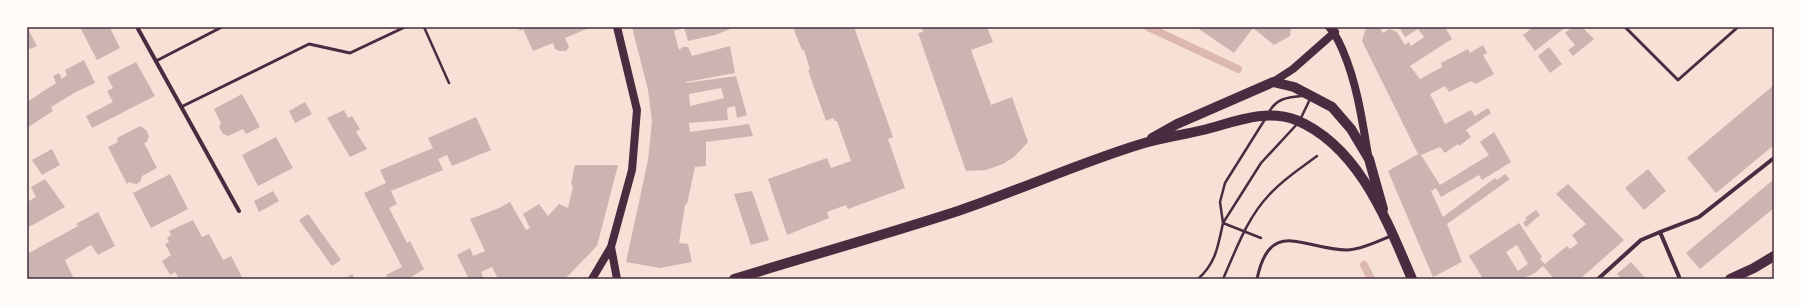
<svg xmlns="http://www.w3.org/2000/svg" width="1801" height="306" viewBox="0 0 1801 306" font-family="'Nunito Sans',sans-serif">
<style>
.lines{fill:none;stroke-linecap:round;stroke-linejoin:round}
.stream{stroke:#dcb8b0;stroke-width:8}
.building{fill:#ccb4b1;fill-rule:evenodd}
.path{stroke:#4a2c40;stroke-width:2.5}
.service{stroke:#4a2c40;stroke-width:3}
.minor{stroke:#4a2c40;stroke-width:4}
.secondary{stroke:#4a2c40;stroke-width:8}
.primary{stroke:#4a2c40;stroke-width:10}
.neatline{fill:none;stroke:#4a2c40;stroke-width:1.5}
</style>
<rect width="100%" height="100%" fill="#f7e1d7"/>
<g class="lines">
<path class="stream" d="M1148 27 1238 69
M1364 265 1371 279"/>
</g>
<path class="building" d="M27 27 37 46 30 49 27 45Z
M80 27H112L110 28 120 48 97 60Z
M518 27H589V28L565 38 569 47 566 51H559L555 49 553 43 533 51 523 29 520 31Z
M632 27H730V29L715 35 688 41 684 28 674 31 679 50 683 47H688L692 56 730 46 735 73 686 82V83L736 76 747 115 737 118 735 106 727 108 728 120 689 123 690 132 749 124 753 136 706 142V166L695 167 687 204 685 205 679 243 688 244 692 262 660 268 626 262 648 160 652 121 648 90ZM721 88 724 98 690 106 689 94Z
M795 27H854L893 137 888 139 905 188 848 209 846 205 827 212 829 218 787 235 768 179 827 158 831 168 851 161 837 121H835L833 118 826 121 808 70H810L804 50H802L794 30Z
M921 27H987L993 42 971 50 991 105 1012 97 1028 142 1014 157 1003 164 986 170 966 171 918 33 923 32Z
M1196 27H1291L1290 36 1274 45 1253 28 1234 53Z
M1366 27H1380L1383 33 1389 29 1397 32 1405 45 1409 42 1411 46 1424 37 1418 29 1405 37 1399 27H1445L1452 39 1410 66 1420 79 1442 67 1441 63 1468 49 1470 53 1483 45 1487 53 1483 55 1494 74 1476 84 1471 81 1449 92 1445 86 1430 94 1445 124 1471 110 1475 116 1488 108 1491 113 1466 130 1471 137 1459 146 1458 144 1445 153 1440 147 1421 155 1440 185 1489 155 1480 142 1494 132 1511 162 1482 180 1479 175 1441 197 1436 188 1431 191 1443 217 1495 178 1497 180 1505 174 1510 179 1447 224 1462 262 1433 277 1388 171 1418 154 1362 41Z
M1533 27H1566L1535 51 1523 35Z
M1572 27H1582L1594 39 1573 56 1568 50 1575 45 1565 33Z
M1549 47 1562 64 1550 73 1538 56Z
M84 60 95 83 76 92 51 107 53 111 27 128V102L56 83 53 76 59 73 62 79 67 75 65 70Z
M136 62 155 96 92 128 86 116 113 102 107 91 113 88 107 77Z
M1774 85V145L1716 193 1687 158Z
M242 94 260 127 246 134 243 129 228 136 223 134 219 127 221 123 214 109Z
M305 102 312 114 295 123 289 111Z
M344 110 348 118 352 116 360 129 356 132 367 149 350 157 327 118Z
M476 117 491 150 452 166 447 155 438 159 443 170 391 191 397 204 389 208 407 243 410 241 424 269 408 279H389L386 275 402 267 364 193 386 183 380 170 433 148 428 138Z
M140 126 146 130 149 136 147 142 144 143 157 168 142 176 140 182 136 184 129 182 127 184 108 147 118 142 117 138Z
M276 137 293 168 258 186 242 155Z
M52 149 60 165 42 175 32 160Z
M575 165H618L597 246 565 279H498L492 267 481 272 484 279H469L457 255 470 248 473 256 485 251 470 219 497 209 510 202 526 230 530 228 523 214 539 204 548 216 559 204 568 208 573 187 571 184Z
M1648 169 1666 191 1644 210 1625 188Z
M170 174 188 209 151 228 133 193Z
M45 179 65 207 27 228V202L36 197 31 187Z
M1774 179V208L1700 269 1686 253Z
M1568 184 1624 240 1580 279H1554L1543 266 1535 273 1522 279H1483L1469 256 1519 223 1542 257 1540 259 1545 264 1567 246 1570 249 1578 243 1572 235 1586 224 1556 194ZM1517 245 1528 264 1518 271 1506 252Z
M273 191 279 201 259 212 254 201Z
M752 191 769 240 751 245 734 194Z
M1536 210 1540 215 1526 227 1523 223 1527 219 1525 218Z
M98 212 115 246 98 255 91 245 65 260 74 279H27V254L78 226 76 224Z
M308 214 341 260 332 266 299 220Z
M193 220 202 237 209 234 223 260 231 256 243 279H179L175 272 170 275 162 261 171 255 165 244 169 242 167 238 171 235 169 231Z
M1631 262 1646 279H1622L1617 274Z
M352 274 355 279H345Z"/>
<g class="lines">
<path class="path" d="M424 27 449 83
M1312 95 1299 122 1261 163 1223 223 1220 202 1225 183 1267 116C1276 95 1292 97 1312 95Z
M1198 279C1216 263 1218 246 1223 223L1261 238
M1223 279C1236 250 1247 218 1269 195 1283 179 1301 168 1317 156"/>
<path class="service" d="M1625 27 1678 80 1738 27
M156 61 222 27
M181 107 309 44 350 53 405 27
M1257 279C1270 216 1304 250 1347 250 1361 250 1378 241 1391 236"/>
<path class="minor" d="M137 27 239 211
M1660 232 1699 217 1774 158
M1598 279 1641 240 1660 232 1680 279"/>
<path class="secondary" d="M1329 27C1336 34 1339 42 1343 51 1357 84 1362 119 1368 155
M1273 82 1293 69 1335 32
M611 247 617 279
M592 279 611 247 632 170 637 110 617 27"/>
<path class="primary" d="M1152 138 1177 124 1273 82 1294 87 1332 107 1351 129 1369 159 1383 209
M734 279C809 256 884 235 958 211 1020 190 1079 163 1141 144 1161 138 1182 135 1203 130 1232 123 1265 108 1296 120 1359 146 1387 221 1412 279
M1730 279 1754 268 1774 256"/>
</g>
<rect width="1801" height="306" fill="none" stroke="#fffaf5" stroke-width="56"/>
<rect x="28" y="28" width="1745" height="250" class="neatline"/>
</svg>
